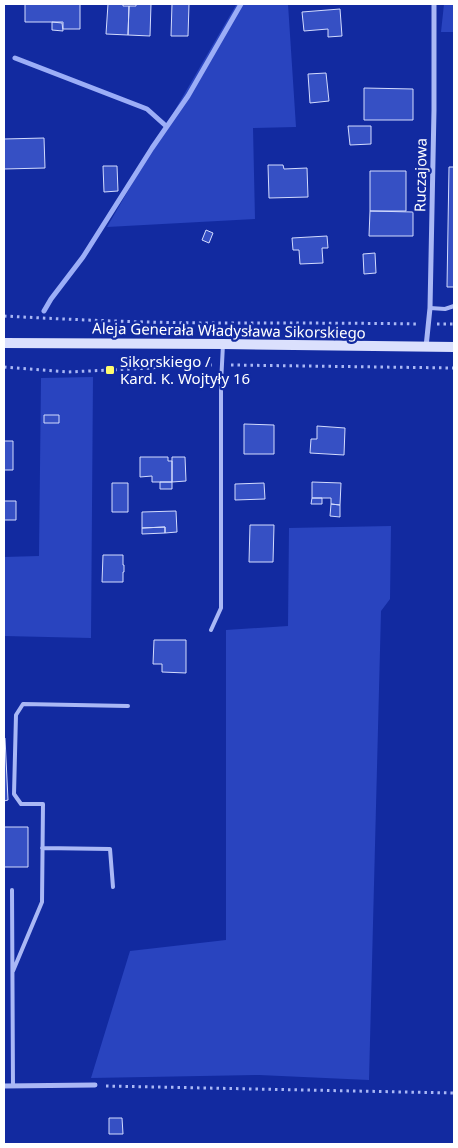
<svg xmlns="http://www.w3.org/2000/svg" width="458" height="1148" viewBox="0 0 458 1148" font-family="'Noto Sans',sans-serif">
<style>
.green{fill:#2944bf}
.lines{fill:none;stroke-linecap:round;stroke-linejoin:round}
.stream{stroke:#9caef7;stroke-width:5}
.building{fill:#3650c4;stroke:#d3dbfe}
.path{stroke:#aab8f5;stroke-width:3;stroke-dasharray:2.5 4;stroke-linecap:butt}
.lane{stroke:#aab8f5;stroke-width:4}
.street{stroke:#aab8f5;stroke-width:5}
.secondary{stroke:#dbe0fd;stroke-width:10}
.poi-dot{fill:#fffc6e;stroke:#122aa0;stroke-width:2}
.labels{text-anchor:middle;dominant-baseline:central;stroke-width:4.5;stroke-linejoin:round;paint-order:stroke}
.street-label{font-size:15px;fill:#fff;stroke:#122aa0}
.poi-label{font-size:15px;fill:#fff;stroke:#122aa0;text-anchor:start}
</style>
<rect width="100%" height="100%" fill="#122aa0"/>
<path class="green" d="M249 4H288L296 127 253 128 255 219 107 227 236 5Z
M444 4H454V32H441Z
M93 377 91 638 4 636V557L39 556 41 378Z
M391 526 390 599 381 611 369 1080 259 1075 91 1078 130 951 226 940V630L288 626 289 528Z"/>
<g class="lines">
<path class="stream" d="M15 58 147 109 166 126
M44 311 51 299 83 257 152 148 188 96 241 4"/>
</g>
<path class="building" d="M25 4H80V29H63V22H25Z
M108 4H123V6H129L128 35 106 34Z
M136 4H151L150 36 128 35 129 6H136Z
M172 4H189L188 36H171Z
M340 9 342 36 328 37V29L304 31 302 12Z
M52 22 62 23 63 31 52 30Z
M326 73 329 101 310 103 308 74Z
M364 88 413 89V120H364Z
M348 126H371V144L350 145Z
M44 138 45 168 4 169V139Z
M268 165H283L284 169 307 168 308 197 269 198Z
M103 166H117L118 191 104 192Z
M449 167H454V287H447Z
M370 171H406V211H370Z
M370 211 413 212V236H369Z
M206 230 213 233 209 243 202 240Z
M327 236 328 248H322L323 263 300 264 299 250H293L292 238Z
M375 253 376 273 364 274 363 254Z
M44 415H59V423H44Z
M244 424 274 425V454H244Z
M317 426 345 428 344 455 310 453 311 439H317Z
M4 441H13V470H4Z
M140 457H168V461H172V482H152V476L140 477Z
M172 457H185L186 481 172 482Z
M160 482H172V489H160Z
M312 482 341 483 340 505 331 504V498H312Z
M112 483H128V512H112Z
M264 483 265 499 235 500V484Z
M312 498H322V504H311Z
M4 501H16V520H4Z
M331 504 340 505V517L330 516Z
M176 511 177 532 165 533V527L142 528V512Z
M250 525H274L273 562H249Z
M165 527V533L142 534V528Z
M103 555H123V565H124V572H123V582H102Z
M154 640H186V673L162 672V664H153Z
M4 738H5L8 800 4 801Z
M4 827H28V867H4Z
M109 1118H122L123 1134H109Z"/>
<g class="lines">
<path class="path" d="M4 316C77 320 151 323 224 323 289 323 354 323 419 324
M437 324H454
M231 365 454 368
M4 367 68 372 152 368 173 364 212 365
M106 1086 454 1093"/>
<path class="lane" d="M430 308 445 309 454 306
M211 630 221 608V384L223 344
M42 848 110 849 113 887
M12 890 13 1086
M13 971 42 902 43 804H21L14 794 16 715 23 704 128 706"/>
<path class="street" d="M426 347 430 308 434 110V4
M4 1086 95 1085"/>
<path class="secondary" d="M4 343 223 344 454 347"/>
</g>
<rect class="poi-dot" x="105" y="365" width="10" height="10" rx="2.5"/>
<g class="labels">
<g class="street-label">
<text transform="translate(420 175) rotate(-89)">Ruczajowa</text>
<text transform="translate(229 330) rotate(1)">Aleja Generała Władysława Sikorskiego</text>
</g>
<g class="poi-label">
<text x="120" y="361">Sikorskiego /<tspan x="120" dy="17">Kard. K. Wojtyły 16</tspan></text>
</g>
</g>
<rect width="458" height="1148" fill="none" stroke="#ffffff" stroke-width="10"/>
</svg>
